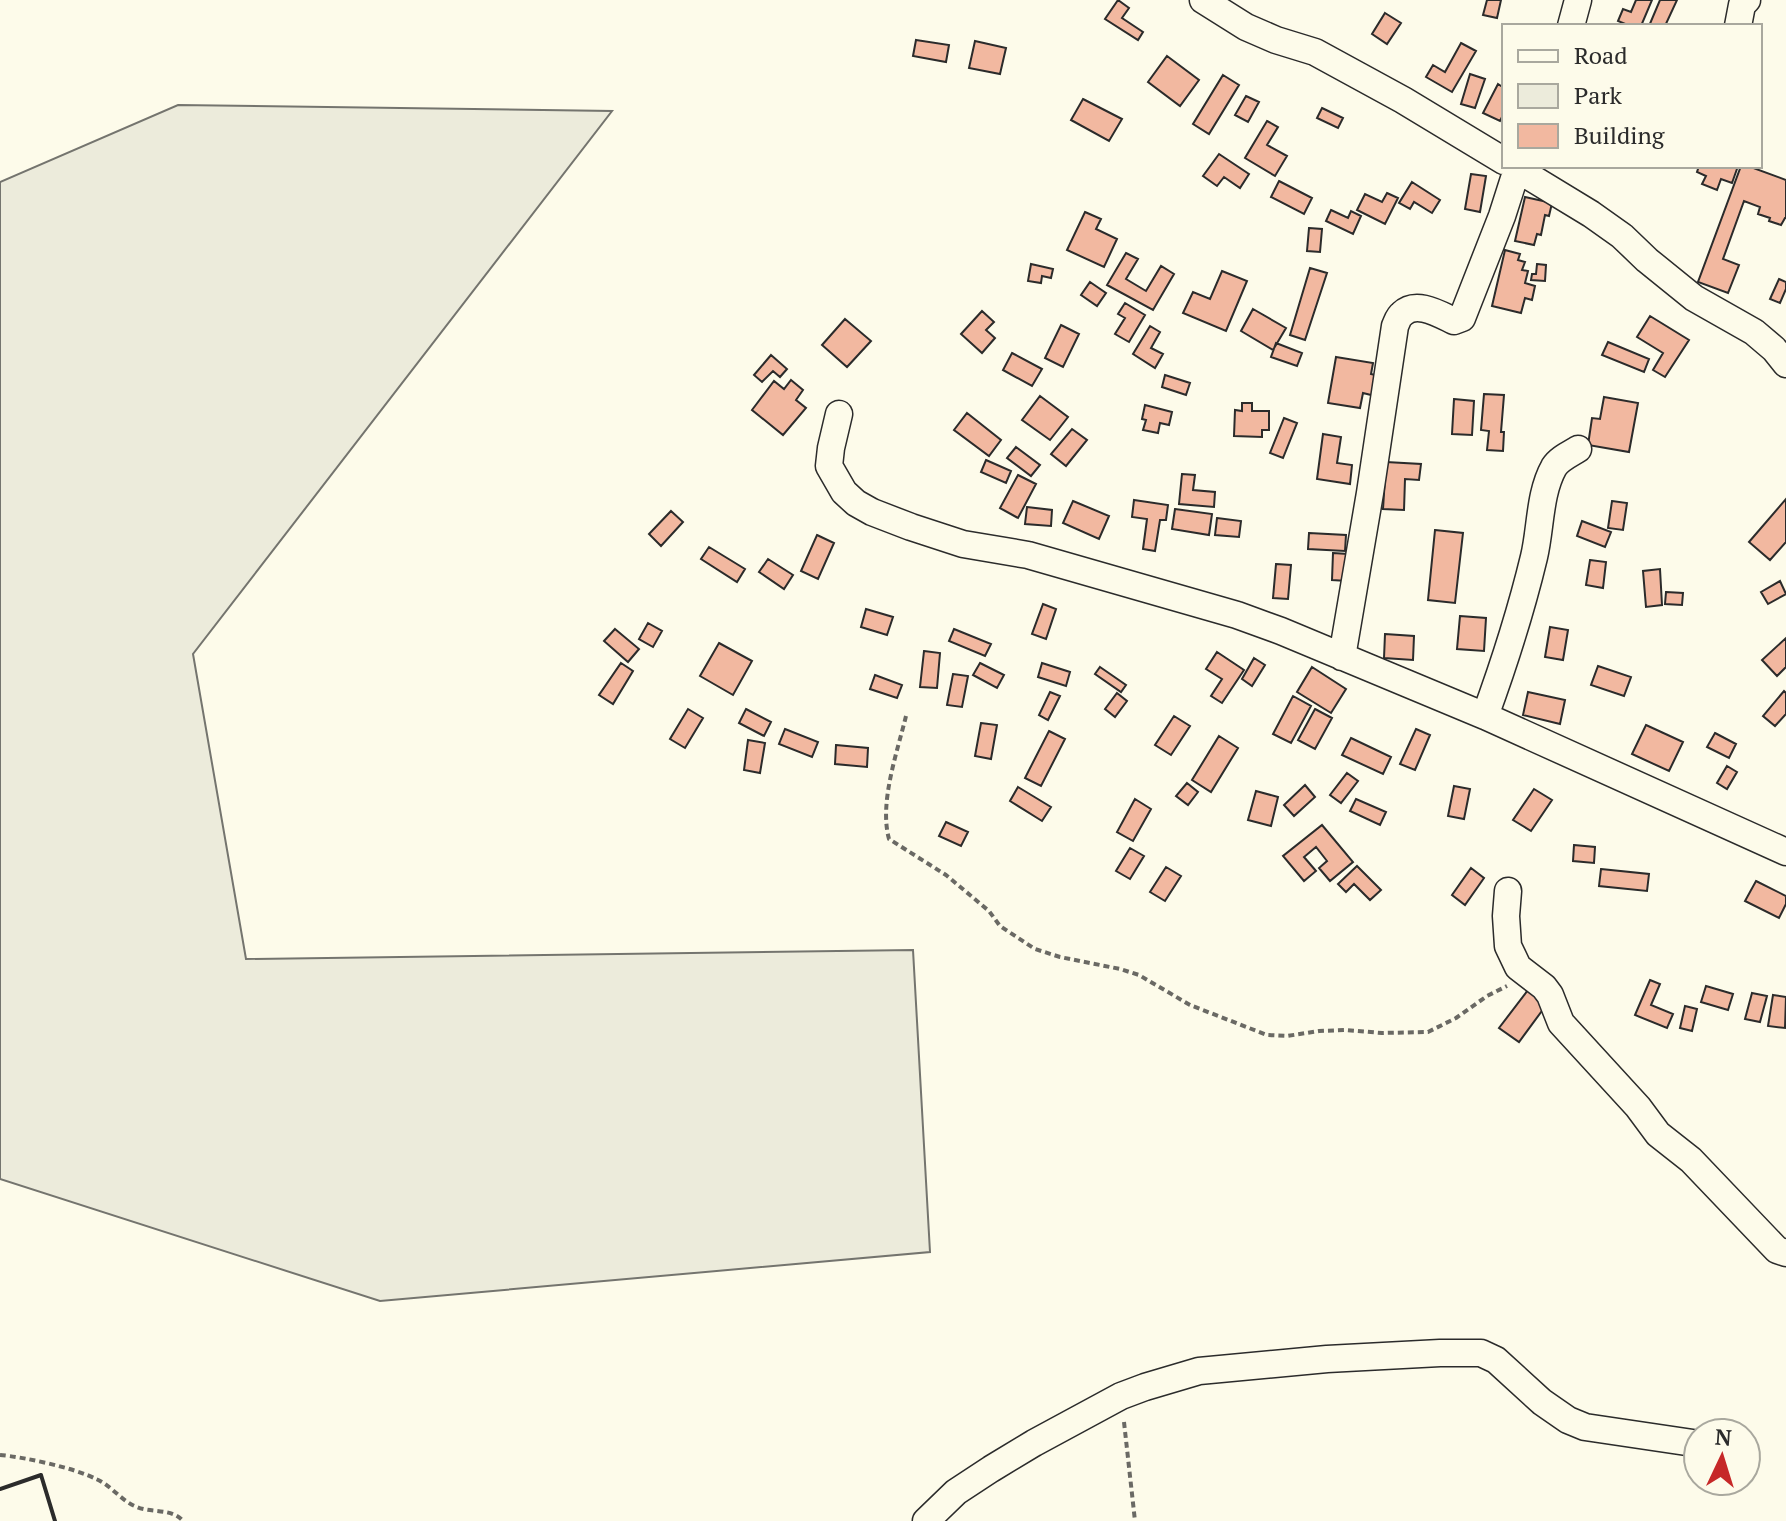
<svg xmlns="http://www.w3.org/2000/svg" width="1786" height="1521" viewBox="0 0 1786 1521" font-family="'PT Serif',serif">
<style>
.green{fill:#ecebdb;stroke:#74746e;stroke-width:2}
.building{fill:#f2b8a0;stroke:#2b2b2b;stroke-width:2}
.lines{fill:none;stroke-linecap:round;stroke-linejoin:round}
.minor-casing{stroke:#2b2b2b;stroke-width:29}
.path{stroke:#6a6964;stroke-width:4;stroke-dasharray:6 4;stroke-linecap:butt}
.minor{stroke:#fdfbea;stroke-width:26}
.wall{stroke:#2b2b2b;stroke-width:4}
</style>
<rect width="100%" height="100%" fill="#fdfbea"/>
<path class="green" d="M178 105 612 111 193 654 246 959 913 950 930 1252 380 1301 0 1179V182Z"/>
<path class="building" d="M1118 0 1129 8 1122 18 1143 32 1138 40 1105 19Z
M1487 0H1501L1497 18 1483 15Z
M1636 0H1652L1641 26H1630L1618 21 1623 9 1631 12Z
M1660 0H1677L1665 26H1649Z
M1385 13 1401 23 1387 44 1372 34Z
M916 40 949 45 946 62 913 56Z
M975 41 1006 48 1000 74 969 68Z
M1461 43 1476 51 1452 92 1426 77 1433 65 1445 72Z
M1167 56 1199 80 1180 106 1148 82Z
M1470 74 1485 79 1475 108 1461 104Z
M1223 75 1239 85 1209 134 1193 124Z
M1498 84 1504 88V113L1500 121 1483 113Z
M1246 96 1259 102 1248 122 1235 115Z
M1083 99 1122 119 1109 141 1071 120Z
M1322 108 1343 118 1338 128 1317 118Z
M1267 121 1278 127 1267 145 1287 156 1275 176 1245 158Z
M1219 154 1249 174 1240 188 1224 177 1217 186 1203 176Z
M1699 166H1738L1732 183 1721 179 1717 190 1702 184 1706 176 1697 172Z
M1741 166H1748L1786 180V218H1785L1781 225 1769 221 1770 218 1758 214 1760 207 1744 201 1723 259 1739 265 1728 293 1698 282Z
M1471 174 1486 176 1480 212 1465 209Z
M1279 181 1312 198 1304 214 1271 197Z
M1412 182 1440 200 1432 213 1414 202 1410 209 1399 203Z
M1387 193 1398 198 1385 224 1357 210 1365 194 1382 202Z
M1525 197 1552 203 1549 216 1545 215 1541 235 1537 234 1534 245 1515 241Z
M1331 210 1348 218 1351 211 1361 216 1353 234 1326 221Z
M1085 212 1101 219 1096 229 1117 239 1104 267 1067 250Z
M1309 228 1322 229 1320 252 1307 251Z
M1505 250 1520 254 1518 260 1525 262 1522 270 1528 271 1525 283 1535 286 1532 300 1525 298 1521 313 1492 306Z
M1126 253 1138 259 1126 279 1146 291 1161 266 1174 274 1153 310 1107 285Z
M1031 264 1053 269 1051 278 1042 276 1041 283 1028 281Z
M1537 264 1546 265 1545 281 1531 280 1532 274H1536Z
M1310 268 1327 273 1305 340 1290 335Z
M1222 271 1247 281 1226 331 1183 313 1193 292 1210 299Z
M1779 279 1786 282V289L1780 303 1770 299Z
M1090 282 1106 293 1097 306 1081 295Z
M1125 303 1145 315 1129 342 1115 334 1125 318 1118 314Z
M1253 309 1286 328 1273 350 1241 331Z
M982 311 994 322 986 330 995 338 982 353 961 334Z
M1650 316 1689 340 1665 377 1653 370 1663 353 1637 337Z
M845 319 871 341 847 367 822 345Z
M1061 325 1079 334 1063 367 1045 358Z
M1150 326 1160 332 1151 348 1163 354 1155 368 1133 354Z
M1608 342 1649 359 1644 372 1602 355Z
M1276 343 1302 353 1297 366 1271 357Z
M1012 353 1042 369 1032 386 1003 370Z
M771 355 787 369 780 377 773 371 762 382 754 375Z
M1336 357 1373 363 1371 374 1379 376 1375 396 1363 393 1360 408 1328 403Z
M1165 375 1190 383 1186 395 1162 387Z
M791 380 803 390 796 400 806 408 783 435 752 410 774 381 784 389Z
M1484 394 1504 395 1501 432H1504L1503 451 1487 450 1489 431 1481 430Z
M1040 396 1068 417 1050 440 1022 420Z
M1604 397 1638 403 1629 452 1588 445 1592 418 1600 419Z
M1454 399 1474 401 1472 435 1452 434Z
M1242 403H1252V411H1269V430H1262V437L1234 436 1235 410 1242 411Z
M1145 405 1172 412 1169 425 1160 423 1158 433 1143 430 1146 420 1142 419Z
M967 413 1001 440 989 456 954 430Z
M1284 418 1297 423 1283 458 1270 453Z
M1072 429 1087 440 1066 466 1051 454Z
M1323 434 1341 437 1337 463 1352 465 1350 484 1317 479Z
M1016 447 1040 465 1031 476 1007 458Z
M986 460 1011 471 1006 483 981 472Z
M1386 462 1421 464 1419 480 1405 479 1404 510 1383 509Z
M1182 474 1195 475 1193 490 1215 492 1214 507 1179 504Z
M1018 475 1036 484 1018 518 1000 508Z
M1786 499V542L1770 560 1749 542Z
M1134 500 1168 505 1166 520H1160L1155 551 1143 549 1147 519 1132 517Z
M1073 501 1109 516 1099 539 1063 523Z
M1612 501 1627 503 1623 530 1608 528Z
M1027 507 1052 510 1051 526 1025 524Z
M1175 509 1212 514 1209 535 1172 529Z
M671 511 683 522 661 546 649 534Z
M1217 518 1241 521 1239 537 1215 535Z
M1582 521 1611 532 1605 547 1577 536Z
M1435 530 1463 533 1455 603 1428 600Z
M1309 533 1346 535 1345 551 1308 549Z
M817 535 834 543 818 579 801 571Z
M709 547 745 569 737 582 701 559Z
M1333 553 1348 554 1347 581 1332 580Z
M768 559 793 575 784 589 759 572Z
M1590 560 1606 562 1603 588 1586 585Z
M1276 564 1291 565 1288 599 1273 598Z
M1660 569 1662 605 1646 607 1643 571Z
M1780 581 1786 594 1768 604 1761 592Z
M1666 592 1683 593 1682 605 1665 604Z
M1043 604 1056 609 1046 639 1032 634Z
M866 609 893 617 887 635 861 627Z
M1460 616 1486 618 1484 651 1457 649Z
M648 623 662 631 653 647 639 639Z
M1550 627 1568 630 1563 660 1545 657Z
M615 629 639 649 628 662 604 641Z
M954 629 991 644 985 656 949 641Z
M1385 634 1414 636 1413 660 1384 658Z
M1786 638V667L1777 676 1762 660Z
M719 643 752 661 733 695 700 676Z
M924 651 940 653 937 688 920 687Z
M1217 652 1244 670 1222 703 1211 696 1222 679 1206 669Z
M1254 658 1265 665 1252 686 1242 679Z
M621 663 633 671 613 704 599 695Z
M980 663 1004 675 997 688 973 675Z
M1042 663 1070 672 1066 686 1038 677Z
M1598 666 1631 677 1624 696 1591 685Z
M1100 667 1126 685 1121 692 1095 674Z
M1312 667 1346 689 1331 713 1297 692Z
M953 674 968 676 962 707 947 705Z
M875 675 902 685 897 698 870 689Z
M1784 691 1786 693V714L1775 726 1763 716Z
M1050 692 1060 696 1048 720 1039 715Z
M1528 692 1565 700 1560 724 1523 715Z
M1117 693 1127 701 1115 717 1105 709Z
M1293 696 1311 706 1291 743 1273 734Z
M688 709 703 718 685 748 670 739Z
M746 709 771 722 764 736 739 723Z
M1315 709 1332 718 1315 749 1298 740Z
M1174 716 1190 726 1171 755 1155 745Z
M981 723 997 725 991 759 975 756Z
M1646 725 1683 742 1669 771 1632 754Z
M785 729 818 742 812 757 779 744Z
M1416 729 1430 735 1415 770 1400 764Z
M1049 731 1065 739 1041 786 1025 778Z
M1715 733 1736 744 1729 758 1707 747Z
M1219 736 1238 748 1211 792 1192 780Z
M1351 738 1391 757 1383 774 1342 755Z
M748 740 765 743 760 773 744 770Z
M836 745 868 748 867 767 835 764Z
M1727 766 1737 772 1727 789 1717 783Z
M1347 773 1358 781 1341 803 1330 795Z
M1187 783 1198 792 1188 805 1176 796Z
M1305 785 1315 797 1294 816 1284 805Z
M1454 786 1470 789 1464 819 1448 816Z
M1018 787 1051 807 1042 821 1010 801Z
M1534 789 1552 800 1531 831 1513 820Z
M1256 791 1278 797 1271 826 1248 820Z
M1135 799 1151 809 1133 841 1117 832Z
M1356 799 1386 812 1380 825 1350 811Z
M946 822 968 832 961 846 939 836Z
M1322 825 1353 862 1330 881 1319 868 1327 861 1316 847 1304 857 1316 871 1304 881 1283 856Z
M1574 845 1595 847 1594 863 1573 861Z
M1130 848 1144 856 1130 879 1116 871Z
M1357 866 1381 890 1370 900 1354 884 1346 892 1338 884Z
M1166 867 1181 876 1165 901 1150 892Z
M1471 868 1484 878 1465 905 1452 895Z
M1601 869 1649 874 1647 891 1599 886Z
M1756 881 1786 896V904L1779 918 1745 901Z
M1650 980 1660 984 1651 1005 1673 1014 1667 1028 1635 1015Z
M1706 986 1733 994 1728 1010 1701 1002Z
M1528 990 1547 1004 1519 1042 1499 1028Z
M1752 993 1767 996 1760 1022 1745 1019Z
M1773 995 1786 997 1785 1028 1768 1026Z
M1685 1006 1697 1009 1692 1031 1680 1028Z"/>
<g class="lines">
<defs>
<path id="minor" d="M1203 0 1246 27 1276 40 1315 52 1403 100 1504 161
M1571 26 1578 0
M1738 26 1742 5 1747 0
M1512 166 1591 214 1622 236 1647 260 1694 298 1754 332 1774 349 1786 364
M839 414 831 448 829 466 844 492 856 503 872 512 911 527 963 544 1028 555 1237 615 1281 631 1485 716 1786 852
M1342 657 1370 493 1395 326C1397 322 1398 317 1402 314 1416 300 1439 314 1454 321L1462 318 1502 216 1518 166
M1485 716C1504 664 1521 611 1534 557 1541 528 1539 494 1554 467 1559 459 1570 454 1578 449
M1508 891 1506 916 1508 946 1518 967 1544 987 1550 995 1561 1023 1638 1107 1658 1134 1691 1160 1777 1250 1786 1253
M926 1521 956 1492 991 1469 1034 1443 1121 1396 1145 1387 1199 1371 1327 1359 1440 1353H1481L1496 1360 1542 1402 1568 1420 1585 1427 1693 1443"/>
</defs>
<use href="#minor" class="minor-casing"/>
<path class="path" d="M906 716C897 753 879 803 889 839L946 875 989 911 1000 926 1035 949 1060 957 1120 969 1139 975 1190 1005 1267 1035 1287 1036 1319 1031 1346 1030 1382 1033 1428 1032 1456 1018 1487 996 1507 986
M1124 1422 1135 1521
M0 1455C24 1457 75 1468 96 1479 111 1485 121 1501 137 1507 151 1513 172 1508 183 1521"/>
<use href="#minor" class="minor"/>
<path class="wall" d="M0 1489 41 1475 55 1521"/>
</g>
<rect x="1502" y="24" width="260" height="144" fill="#fdfbea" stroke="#a9a89e" stroke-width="2"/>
<rect x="1518" y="50" width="40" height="12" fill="#fdfbea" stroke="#a9a89e" stroke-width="2"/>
<text x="1574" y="64" font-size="24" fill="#2b2b2b">Road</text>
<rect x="1518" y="84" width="40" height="24" fill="#ecebdb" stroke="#a9a89e" stroke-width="2"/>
<text x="1574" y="104" font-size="24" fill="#2b2b2b">Park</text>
<rect x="1518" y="124" width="40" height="24" fill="#f2b8a0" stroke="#a9a89e" stroke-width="2"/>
<text x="1574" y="144" font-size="24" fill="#2b2b2b">Building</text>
<g transform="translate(1722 1457) rotate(4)"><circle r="38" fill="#fdfbea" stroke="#a9a89e" stroke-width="2"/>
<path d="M0-6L14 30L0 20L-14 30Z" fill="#c62828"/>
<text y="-12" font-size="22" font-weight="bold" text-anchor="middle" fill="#2b2b2b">N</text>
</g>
</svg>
